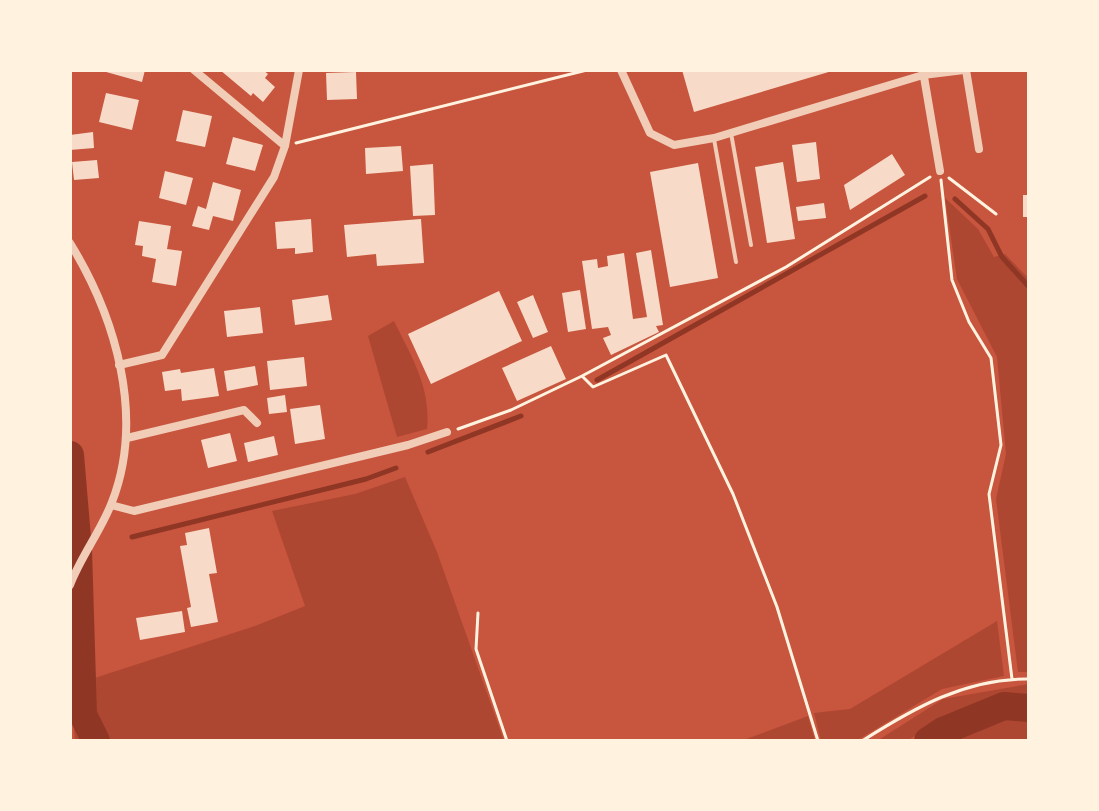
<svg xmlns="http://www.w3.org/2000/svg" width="1099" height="811" viewBox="0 0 1099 811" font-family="'Playfair Display',serif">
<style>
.green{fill:#ae4732}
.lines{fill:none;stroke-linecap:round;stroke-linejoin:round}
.stream{stroke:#8f3625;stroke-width:5}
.river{stroke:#8f3625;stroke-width:28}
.building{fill:#f7dbc8}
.path{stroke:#fff3e0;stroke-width:3}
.service{stroke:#f1ccb7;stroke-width:4}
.minor{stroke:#f1ccb7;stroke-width:8}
</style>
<rect width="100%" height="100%" fill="#c8553d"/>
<path class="green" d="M945 198 978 229 994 257 1005 254 1029 279V672H1018L996 499 1006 454 997 357 957 279Z
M394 321C412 358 431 387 427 429L397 437 368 336Z
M405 477 437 552 504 741H75L70 686 255 626 305 606 272 511 355 494Z
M997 621 1004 676 942 689 856 741H821L814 713 850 709Z
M1029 684V696L1005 695 936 723 907 741H877L943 699Z
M808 716 815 741H741Z
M1009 718 1029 720V741H945L977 723Z"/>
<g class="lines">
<path class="stream" d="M955 199 988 229 1002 257 1029 287
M597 380 925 196
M428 452 521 416
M132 537 366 479 396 468"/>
<path class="river" d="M70 455 78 550 83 715 96 741
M928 741 943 731 1004 706 1029 708"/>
</g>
<path class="building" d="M99 70H145L142 82Z
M220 70H263L268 74 265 78 275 87 263 102 253 93 251 96Z
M682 70H832V71L694 112Z
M356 72 357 99 327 100 326 73Z
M106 93 139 100 132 130 99 122Z
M183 110 212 116 205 147 176 141Z
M93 132 94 148 70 150V135Z
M233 137 263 145 255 171 226 164Z
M816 142 820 179 797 182 792 145Z
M401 146 403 171 366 174 365 148Z
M892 154 905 175 850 210 844 185Z
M97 160 99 178 74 180 72 162Z
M783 162 795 239 767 243 755 167Z
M698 163 718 278 670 287 650 172Z
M433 164 435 215 413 216 410 166Z
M165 171 193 178 186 205 159 198Z
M213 182 241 190 233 221 213 216 209 230 192 226 198 206 206 209Z
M1023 195H1029V217H1023Z
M824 203 826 218 798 221 796 207Z
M311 219 313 252 295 254V248L277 249 275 222Z
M421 219 424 263 377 266 376 254 347 257 344 225Z
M139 221 171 226 167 249 182 251 176 286 152 282 156 259 142 256 143 246 135 245Z
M651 250 663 325 656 326 659 332 611 355 603 338 611 335 608 327 592 329 582 261 597 259 598 268 608 266 607 256 624 253 633 319 647 317 636 253Z
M580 290 586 329 568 332 562 293Z
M499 291 522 341 431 384 408 334Z
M328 295 332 320 295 325 292 300Z
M533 295 548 332 533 338 517 302Z
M260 307 263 333 227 337 224 311Z
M551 346 566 379 517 401 502 368Z
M304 357 307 386 270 390 267 361Z
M255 366 258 385 227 391 224 371Z
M214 368 219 396 182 401 181 389 165 391 162 372 180 369 181 373Z
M285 395 287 412 269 414 267 398Z
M320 405 325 439 295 444 290 409Z
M230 433 237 461 208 468 201 440Z
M274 436 278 455 248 462 244 443Z
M209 528 217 573 209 574 218 622 191 627 187 608 191 607 180 546 187 545 185 533Z
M182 611 185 632 140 640 136 618Z"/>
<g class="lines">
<path class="path" d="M296 143 587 70
M949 178 996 214
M941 180 952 280 969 322 991 358 1001 445 989 494 1012 679
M582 376 593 387 666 355 733 494 777 607 818 741
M458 429 511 410 582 376 786 267 930 177
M478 613 476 649 507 741
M862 741C914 708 966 678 1029 679"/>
<path class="service" d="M731 133 751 245
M714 139 736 262"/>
<path class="minor" d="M194 70 285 146
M621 70 650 133 674 145 714 138 923 75 964 70
M966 70 979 149
M923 71 940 171
M70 243C116 318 145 417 112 502 101 531 81 556 70 585
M119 365 162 355 274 177 285 146 299 70
M127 438 244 410 257 423
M111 505 134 511 408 445 447 432"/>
</g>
<rect width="1099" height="811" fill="none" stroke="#fff3e0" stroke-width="144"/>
</svg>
